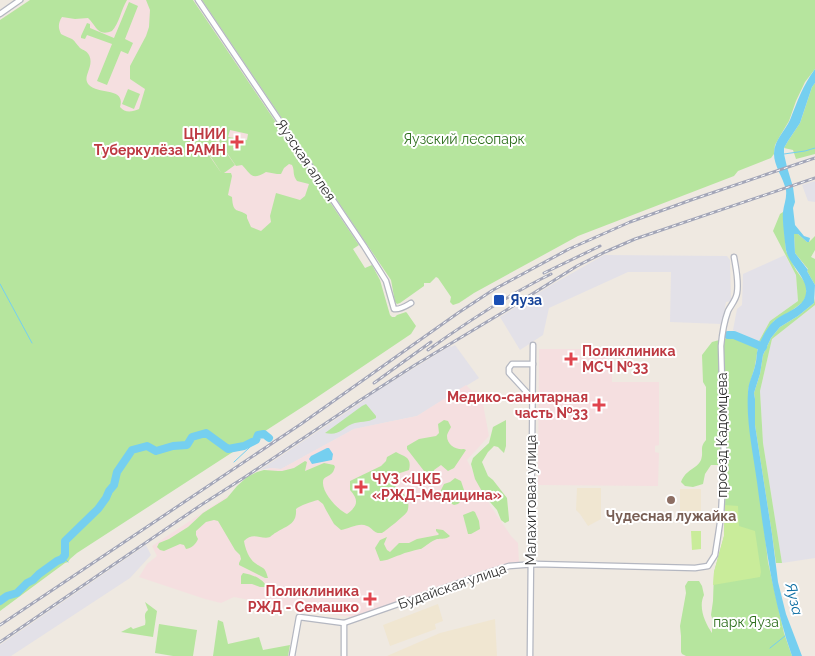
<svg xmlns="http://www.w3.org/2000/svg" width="815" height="656" font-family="Raleway,sans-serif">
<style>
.industrial{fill:#e3e1e8}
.education{fill:#f0e6d1}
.medical{fill:#f5dfe0}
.green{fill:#b6e59e;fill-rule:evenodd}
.pitch{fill:#c9ec9a}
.water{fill:#75cff0}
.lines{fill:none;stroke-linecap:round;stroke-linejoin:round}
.stream{stroke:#75cff0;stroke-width:1}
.river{stroke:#75cff0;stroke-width:8}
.minor-casing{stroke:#b4b7c1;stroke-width:7}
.minor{stroke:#fff;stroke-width:4.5}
.rail-casing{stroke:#a3a6b8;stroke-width:3}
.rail{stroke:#fff;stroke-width:1;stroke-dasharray:4;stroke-linecap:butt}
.health-dot{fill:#e0444e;stroke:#fff;stroke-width:2}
.transit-dot{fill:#1a4fb4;stroke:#fff;stroke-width:2}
.education-dot{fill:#8d6e63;stroke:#fff;stroke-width:2}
.labels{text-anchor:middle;stroke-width:4;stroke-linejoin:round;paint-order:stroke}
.health-label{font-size:14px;font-weight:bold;fill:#be3a42;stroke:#fff;text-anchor:end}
.park-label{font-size:14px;fill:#2c6e1b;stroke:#fff}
.street-label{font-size:14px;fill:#2e2e2e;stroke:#fff}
.transit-label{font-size:14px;font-weight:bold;fill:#164399;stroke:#fff;text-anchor:start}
.education-label{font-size:14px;font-weight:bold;fill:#785e54;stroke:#fff}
.water-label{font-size:15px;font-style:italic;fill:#0d6fa3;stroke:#fff}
</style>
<rect width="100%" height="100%" fill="#efe9e1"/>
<g class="industrial">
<polygon points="815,181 815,202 808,201 802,185"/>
<polygon points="604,255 727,256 730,260 731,301 726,302 722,324 670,322 671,272 628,272 549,308 543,335 520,350 500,317 553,284"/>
<polygon points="785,255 796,275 798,301 770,321 759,341 733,330 737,309 742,305 743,274"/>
<polygon points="815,305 815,558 782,563 763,443 760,391 772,339"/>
<polygon points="455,345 479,378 417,416 354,429 281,469 270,468 260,470 365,400 364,399 450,346 451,347"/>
<polygon points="146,545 151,555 130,578 11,656 0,656 0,645"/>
</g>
<g class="education">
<polygon points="577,488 601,488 601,519 588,526 580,514 576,510"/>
<rect x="680" y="489" width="21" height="32"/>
<polygon points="438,604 443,621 435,624 436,629 390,646 383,625"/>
<polygon points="495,619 497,656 387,656 440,633"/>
</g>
<g class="medical">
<polygon points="30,0 193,0 327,198 271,238 63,181 0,20"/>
<polygon points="539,349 612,349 612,355 607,356 607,362 612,363 612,382 659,382 659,445 655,446 655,452 659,453 658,486 538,485"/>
<polygon points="466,385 473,392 476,390 482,399 489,436 467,460 490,505 511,536 518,543 519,562 506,564 353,617 278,607 275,605 234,597 221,603 205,599 139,577 147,564 157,556 152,546 270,468 281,469 354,429 417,416"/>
</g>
<g class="green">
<path d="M 30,0 L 127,0 C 121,10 119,24 112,31 C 97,37 96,25 88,18 L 75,19 L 62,17 C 58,23 58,28 61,34 C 64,36 68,37 72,39 C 75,41 77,45 80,48 C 83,50 87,51 89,55 C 95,67 81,77 89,85 C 99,95 126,87 120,107 C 125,113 132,112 139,109 L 145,89 L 130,79 L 130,66 L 146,36 L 149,27 L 150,10 L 146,0 L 193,0 L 359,245 L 353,249 L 365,268 L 372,265 L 380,280 L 390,315 L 392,317 L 395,317 L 397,315 L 406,312 L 407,313 L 416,326 L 411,334 L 307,404 L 77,553 L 70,559 L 68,562 L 65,563 L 0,611 L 0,20 ZM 230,130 L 248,134 L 247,140 L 241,139 L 239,149 L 233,148 L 235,138 L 228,137 ZM 219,141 L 236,166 L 242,165 C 251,174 251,181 266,172 L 277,174 L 281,174 L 284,168 L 289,164 L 292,165 C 295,171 292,174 297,181 L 309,184 L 305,196 L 300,200 L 276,193 L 270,216 L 271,222 L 261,231 L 251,227 L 247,218 L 247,215 C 238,208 233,215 232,197 L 228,195 L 232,176 L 231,173 L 224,173 L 235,165 L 219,142 L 207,151 L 222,174 L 206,151 C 208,146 213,142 219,141 Z"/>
<polygon points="202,0 815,0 815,69 805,82 796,101 789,121 780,136 775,145 774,154 771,158 738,171 734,176 578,236 474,293 459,303 453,305 450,302 451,297 438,278 436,277 430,283 424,283 424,286 400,303 397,304 395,302 391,280"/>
<polygon points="129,2 138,6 125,39 133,43 128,54 121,51 107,85 97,81 112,44 87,35 85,39 81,38 81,36 87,23 90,24 90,28 114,38"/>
<polygon points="815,83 815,154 796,159 793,150 784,148 788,141 800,123 812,87"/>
<polygon points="128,89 140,94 134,109 122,104"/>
<polygon points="783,212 786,251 796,270 806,284 806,296 803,302 791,311 774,321 760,342 759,341 770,321 798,301 796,275 773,231 780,214"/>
<polygon points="794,234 798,234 807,242 809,242 815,236 815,250 811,257 815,259 815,285 807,271 808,269 795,253"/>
<polygon points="815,298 815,305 772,339 760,391 763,443 782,563 776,563 772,534 755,425 755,399 754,393 760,374 763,355 771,338 780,327 798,316 814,303"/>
<path d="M 734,336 L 758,347 L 755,366 L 748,390 L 768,562 L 784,633 L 792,656 L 686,656 L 682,654 L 681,652 L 681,636 L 680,626 L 686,593 L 685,586 L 688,581 L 699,581 L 702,586 L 704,595 C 698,607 705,623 712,633 L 712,618 L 711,615 L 713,601 L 714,572 L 724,536 L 726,478 L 725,468 L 721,465 L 711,465 L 705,474 L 703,484 L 693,487 L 685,486 L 681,482 C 686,469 697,469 701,460 C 704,451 699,448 706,440 L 706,387 L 703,382 L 702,355 L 712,342 Z"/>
<path d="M 366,404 L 376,416 L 376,418 C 367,423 360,421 352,424 C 341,429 339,436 325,433 L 362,406 Z"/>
<path d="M 444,420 L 448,421 L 451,427 C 450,429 447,434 447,436 C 447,445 456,450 464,449 L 466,450 L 454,468 L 448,471 L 441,465 L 434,470 L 432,478 L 431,480 L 407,449 L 407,446 L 419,439 L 436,436 L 439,433 L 438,424 Z"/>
<polygon points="506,420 506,446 504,453 498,447 494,446 488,452 482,462 488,476 493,480 507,498 509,519 509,521 505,523 501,520 497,510 484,495 475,479 471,464 473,458 489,443 493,427"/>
<path d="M 396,452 C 405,457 412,457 409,470 L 397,474 L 390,479 C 393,487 402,490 406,497 C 409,501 409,508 407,512 C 404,516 387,530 382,533 C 373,534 373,528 367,526 C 359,522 349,529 341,530 L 334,524 L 326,510 L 323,504 L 318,500 C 313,501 299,506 296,509 C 297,524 288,525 277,532 C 276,532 271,536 270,537 C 261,540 253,531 244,541 C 245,548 249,559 255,563 C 263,569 265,566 268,578 L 265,578 L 239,565 L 239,563 L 241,559 L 240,555 L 235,550 L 218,521 L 214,520 L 206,522 L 196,531 L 196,535 L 198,539 C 196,544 192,548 186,549 L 184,545 L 180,544 L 164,551 L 160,550 L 157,547 L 159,543 L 169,539 L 188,527 L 203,513 L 227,498 L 237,486 L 247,477 L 257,472 L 264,470 L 278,471 L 282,471 L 294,468 L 305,461 L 307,462 L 305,471 L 324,463 L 334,465 L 335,467 C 334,469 334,472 331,474 C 328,477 323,477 323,482 C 322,493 338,510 347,514 C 358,506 359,500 350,490 L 350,481 L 381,466 L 386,461 L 387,457 Z"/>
<polygon points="455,478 461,481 466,496 458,504 454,505 448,502 440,492 444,484 450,482"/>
<polygon points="473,511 475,512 479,521 480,529 471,534 468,534 463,515"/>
<path d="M 436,529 L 443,530 L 450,536 C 445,540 443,538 437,539 C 431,541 426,546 421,549 L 420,549 C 413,551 406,552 400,555 C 393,557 387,561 380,561 L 375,548 L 380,540 L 387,537 L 384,544 L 387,550 L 390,552 L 399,543 L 409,543 L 417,539 L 438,535 L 439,534 L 436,531 Z"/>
<path d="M 243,573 C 253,575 262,578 267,587 L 260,587 L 252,584 L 241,584 L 241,576 Z"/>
<path d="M 145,602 L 157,611 L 153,637 L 121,632 L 131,627 L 133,629 L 145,625 C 147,619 142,615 148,610 Z"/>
<polygon points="218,620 223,622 228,644 259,637 263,650 290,645 288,656 213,656"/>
<polygon points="159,624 197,630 193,656 173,656 155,653"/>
</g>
<g class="pitch">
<polygon points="725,505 738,506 739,526 755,531 761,572 760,577 713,585 714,572 724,536"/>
<polygon points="691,531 701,531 701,549 692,550"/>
</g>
<g class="water">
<path d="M 815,69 L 815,83 L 812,87 L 800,123 L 788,141 L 784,148 L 784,154 L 787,167 L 793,187 L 795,202 L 793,208 L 795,225 L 804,236 L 810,238 L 809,242 L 807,242 L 798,234 L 794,234 L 795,253 L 808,270 L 807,271 L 815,285 L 814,303 L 798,316 L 780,327 L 771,338 L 763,355 L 760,374 L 754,393 L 755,399 L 755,425 L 772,534 L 778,582 L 786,614 L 802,656 L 792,656 C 772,600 765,541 757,482 C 753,452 746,422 748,392 C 748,383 753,375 755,366 C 757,360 756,354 758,348 C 759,342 768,326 773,322 C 783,312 804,309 806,293 C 808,278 789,265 786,250 C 785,242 782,219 783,212 C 784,204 787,198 786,190 C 783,177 774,166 774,154 C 774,140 785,131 790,120 C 798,100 802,87 815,69 Z"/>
<polygon points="327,448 329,448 333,454 332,460 312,464 309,459 311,456"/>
</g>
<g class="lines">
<g class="stream">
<polyline points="784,154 805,151 815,148"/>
<polyline points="0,284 32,343"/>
<polyline points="234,462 264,434"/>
<polyline points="63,557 68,562"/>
<polyline points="770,648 785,636"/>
</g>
<g class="river">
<polyline points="728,335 734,335 763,347"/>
<polyline points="0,601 7,596 17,593 27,583 33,580 39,574 57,561 62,559 65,555 65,541 98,509 106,498 109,491 114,485 117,472 132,450 147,446 156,451 173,446 187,445 192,437 206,433 228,449 244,446 256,440 258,435 264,434 269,438"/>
</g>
<defs>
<g id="minor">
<path d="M 198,0 L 364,246 L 386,281 L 394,309 C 400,310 406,306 411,303"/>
<polyline points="0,14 20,0"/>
<polyline points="532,398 509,373 509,368 512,364 533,364"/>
<path d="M 292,656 L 299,617 L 344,623 L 493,571 L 509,566 L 536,564 L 695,568 L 708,566 L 715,555 L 718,536 L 721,516 L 723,479 L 724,459 L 721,346 C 722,335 724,322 728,311 C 731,305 736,300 737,293 C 739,281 736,269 734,257"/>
<polyline points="344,656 344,623"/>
<polyline points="530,656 533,345"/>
</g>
</defs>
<use href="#minor" class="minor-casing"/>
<use href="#minor" class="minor"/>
<defs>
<g id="rail">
<polyline points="544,273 600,246"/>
<path d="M 428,350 C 467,322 508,295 551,274"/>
<polyline points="374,383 431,342"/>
<polyline points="0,625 301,424 458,313 493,290 569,249 630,222 691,200 815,158"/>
<polyline points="0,642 201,505 245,477 362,399 415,365 505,311 577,266 605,252 635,239 815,178"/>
</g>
</defs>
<use href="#rail" class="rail-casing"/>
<use href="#rail" class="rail"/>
</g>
<g class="health-dot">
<path d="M234.5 134.5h5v5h5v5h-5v5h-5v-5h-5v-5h5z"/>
<path d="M568.5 351.5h5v5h5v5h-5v5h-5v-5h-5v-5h5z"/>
<path d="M596.5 397.5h5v5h5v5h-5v5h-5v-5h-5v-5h5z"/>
<path d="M358.5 479.5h5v5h5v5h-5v5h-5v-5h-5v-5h5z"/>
<path d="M367.5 591.5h5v5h5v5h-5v5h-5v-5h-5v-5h5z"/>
</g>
<rect class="transit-dot" x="493" y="294" width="12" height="12" rx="2.5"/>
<circle class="education-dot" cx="671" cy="500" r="5"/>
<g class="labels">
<g class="health-label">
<text x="226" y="139">ЦНИИ<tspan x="226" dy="16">Туберкулёза РАМН</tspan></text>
<text x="582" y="356" text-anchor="start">Поликлиника<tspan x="582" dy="16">МСЧ №33</tspan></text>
<text x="588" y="402">Медико-санитарная<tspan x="588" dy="16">часть №33</tspan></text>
<text x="372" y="484" text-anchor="start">ЧУЗ «ЦКБ<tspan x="372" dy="16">«РЖД-Медицина»</tspan></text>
<text x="359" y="596">Поликлиника<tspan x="359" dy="16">РЖД - Семашко</tspan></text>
</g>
<g class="park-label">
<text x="464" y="144">Яузский лесопарк</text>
<text x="746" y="627">парк Яуза</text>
</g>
<g class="street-label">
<text transform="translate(306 160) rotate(56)" y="5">Яузская аллея</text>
<text transform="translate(722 435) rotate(-90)" y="5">проезд Кадомцева</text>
<text transform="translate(531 500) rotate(-90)" y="5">Малахитовая улица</text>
<text transform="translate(452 586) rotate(-19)" y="5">Будайская улица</text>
</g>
<g class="transit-label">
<text x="510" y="305">Яуза</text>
</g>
<g class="education-label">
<text x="671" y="521">Чудесная лужайка</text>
</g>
<g class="water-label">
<text transform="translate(794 599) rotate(76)" y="5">Яуза</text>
</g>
</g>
</svg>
